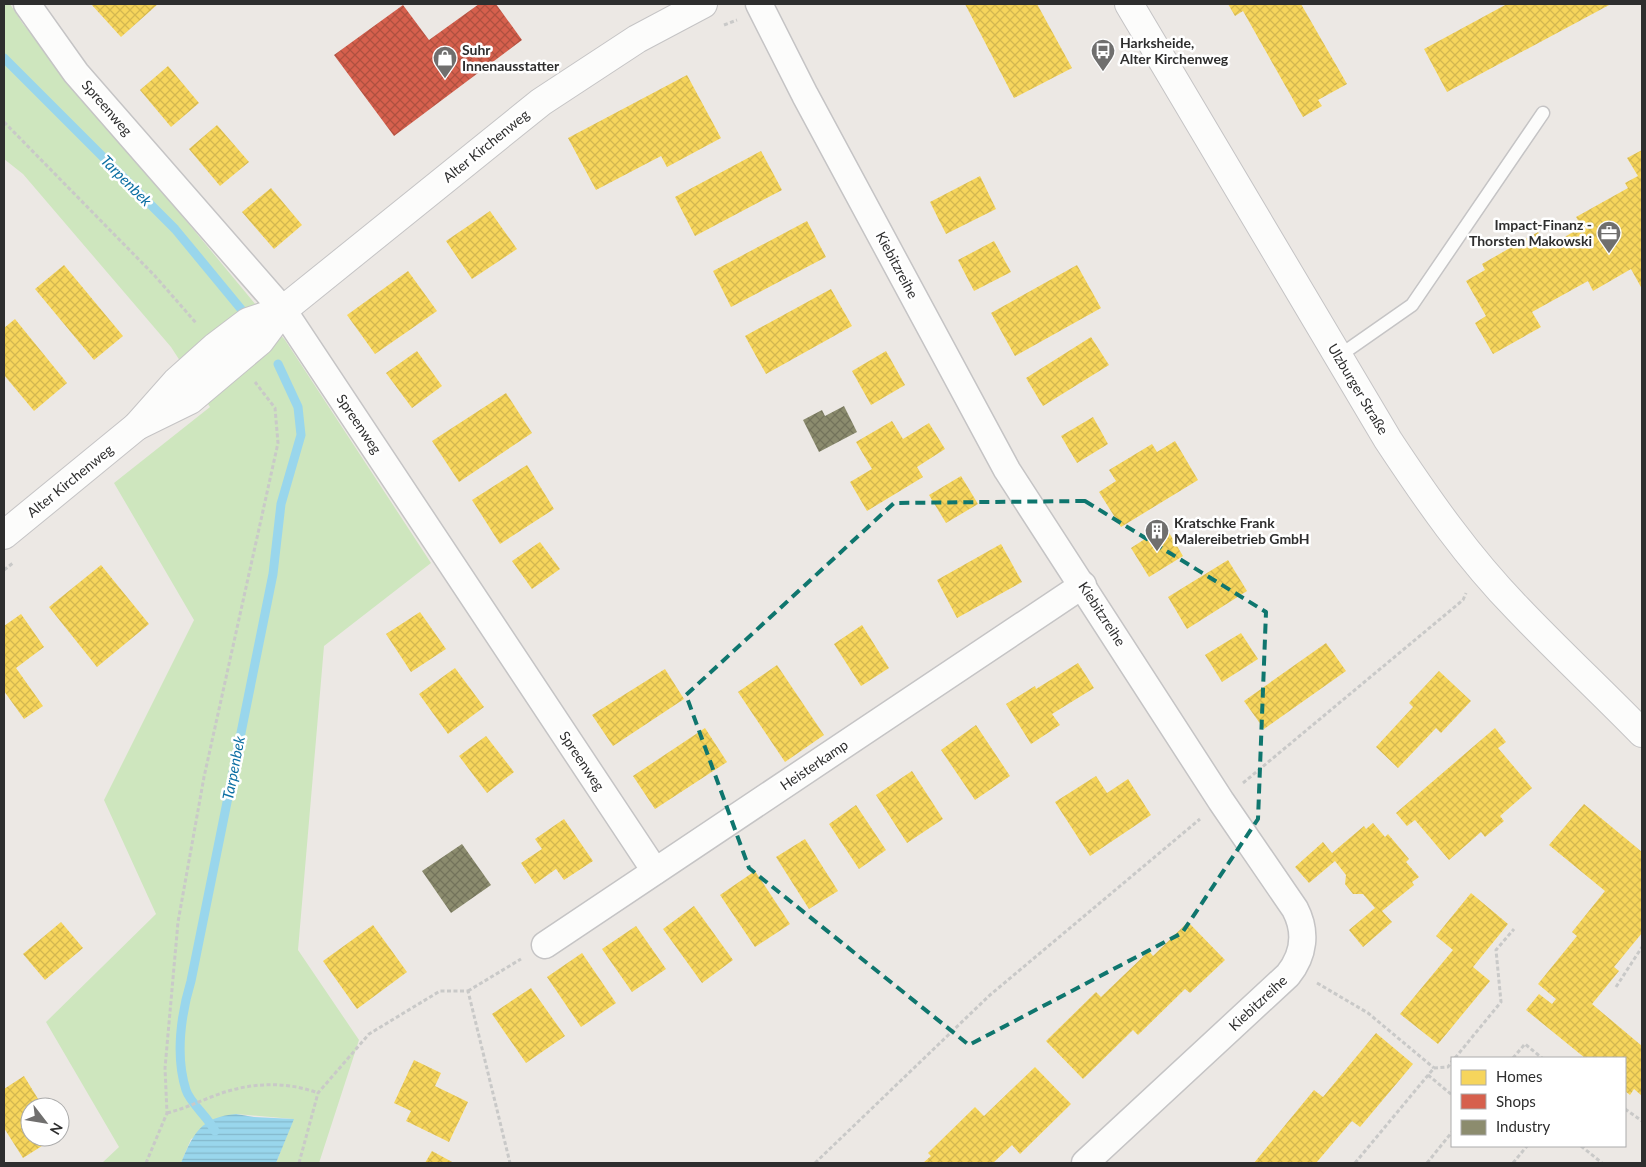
<svg xmlns="http://www.w3.org/2000/svg" width="1646" height="1167" font-family="Lato,sans-serif">
<style>
.park{fill:#cee6be}
.water{fill:url(#water-rules)}
.homes{fill:url(#homes-cross-hatch)}
.shops{fill:url(#shops-cross-hatch)}
.industry{fill:url(#industry-cross-hatch)}
.lines{fill:none;stroke-linecap:round;stroke-linejoin:round}
.stream{stroke:#99d6ec;stroke-width:9}
.lane-casing{stroke:#c5c4c5;stroke-width:15}
.street-casing{stroke:#c5c4c5;stroke-width:29}
.secondary-casing{stroke:#c5c4c5;stroke-width:30}
.path{stroke:#c9c9c8;stroke-width:3;stroke-dasharray:4 2.5;stroke-linecap:butt}
.lane{stroke:#fcfcfb;stroke-width:12}
.street{stroke:#fcfcfb;stroke-width:26}
.secondary{stroke:#fcfcfb;stroke-width:28}
.marked{fill:none;stroke:#0f766e;stroke-width:4;stroke-dasharray:10 6;stroke-linejoin:round}
.labels{text-anchor:middle;stroke-width:5;stroke-linejoin:round;paint-order:stroke}
.poi-label{font-size:14px;font-weight:bold;fill:#2e2e2e;stroke:#fff;text-anchor:start}
.street-label{font-size:14px;fill:#2e2e2e;stroke:#fff}
.water-label{font-size:15px;font-style:italic;fill:#0d6fa3;stroke:#fff}
</style>
<defs>
<pattern id="water-rules" width="6" height="5" patternUnits="userSpaceOnUse" patternTransform="scale(1.25)"><rect width="6" height="5" fill="#99d6ec"/><path d="M0 2.5h6" fill="none" stroke="#84b8cb"/></pattern>
<pattern id="homes-cross-hatch" width="8" height="8" patternUnits="userSpaceOnUse" patternTransform="scale(1.25)"><rect width="8" height="8" fill="#f6d55c"/><path d="M0 0l8 8M0 8l8-8" fill="none" stroke="#d3b750"/></pattern>
<pattern id="shops-cross-hatch" width="8" height="8" patternUnits="userSpaceOnUse" patternTransform="scale(1.25)"><rect width="8" height="8" fill="#d6604d"/><path d="M0 0l8 8M0 8l8-8" fill="none" stroke="#ae5040"/></pattern>
<pattern id="industry-cross-hatch" width="8" height="8" patternUnits="userSpaceOnUse" patternTransform="scale(1.25)"><rect width="8" height="8" fill="#8c8c6e"/><path d="M0 0l8 8M0 8l8-8" fill="none" stroke="#73735b"/></pattern>
</defs>
<rect width="100%" height="100%" fill="#ece8e4"/>
<polygon class="park" points="4,4 10,4 23,24 285,340 431,563 324,646 298,950 359,1040 319,1163 276,1163 293,1119 236,1114 191,1139 181,1163 102,1163 119,1147 46,1022 156,914 104,800 194,620 114,483 210,407 171,347 23,174 4,159"/>
<path class="water" d="M 236,1114 L 254,1117 L 294,1119 L 276,1163 L 181,1163 C 193,1134 201,1117 236,1114 Z"/>
<g class="homes">
<polygon points="91,4 158,4 121,37"/>
<polygon points="965,4 1037,4 1072,68 1014,98"/>
<polygon points="1228,4 1301,4 1347,84 1318,100 1322,106 1303,117 1243,11 1235,16"/>
<polygon points="1507,4 1611,4 1447,92 1424,49"/>
<polygon points="168,66 199,103 171,127 140,90"/>
<polygon points="687,75 721,138 667,167 661,156 596,190 568,138"/>
<polygon points="217,125 249,162 220,186 189,149"/>
<polygon points="1642,150 1642,289 1631,269 1593,291 1588,281 1532,312 1541,327 1493,354 1475,323 1486,316 1466,281 1485,270 1482,264 1538,232 1547,247 1582,227 1576,217 1628,188 1625,183 1638,176 1627,158"/>
<polygon points="761,151 782,190 695,236 675,197"/>
<polygon points="980,176 996,209 946,234 930,202"/>
<polygon points="271,188 302,225 274,249 242,212"/>
<polygon points="490,211 517,249 472,279 446,241"/>
<polygon points="807,221 826,257 731,307 713,271"/>
<polygon points="994,241 1011,272 974,291 958,260"/>
<polygon points="64,265 123,336 94,360 35,289"/>
<polygon points="1077,265 1101,308 1015,356 991,313"/>
<polygon points="408,271 437,311 375,354 347,315"/>
<polygon points="831,289 852,326 766,374 745,336"/>
<polygon points="15,319 67,383 34,411 4,375 4,328"/>
<polygon points="1091,337 1109,365 1043,406 1026,378"/>
<polygon points="417,351 442,386 412,408 386,373"/>
<polygon points="886,351 905,385 871,405 852,371"/>
<polygon points="506,393 532,433 459,482 432,441"/>
<polygon points="1093,417 1108,444 1077,463 1061,436"/>
<polygon points="892,421 903,439 929,423 945,449 917,467 923,477 867,511 850,482 872,469 856,442"/>
<polygon points="1175,441 1198,480 1121,527 1099,492 1116,481 1109,470 1152,444 1157,452"/>
<polygon points="527,465 554,509 500,544 472,500"/>
<polygon points="961,476 978,504 946,523 929,495"/>
<polygon points="1165,526 1183,556 1149,577 1131,548"/>
<polygon points="540,542 560,569 532,589 512,561"/>
<polygon points="1001,544 1022,582 957,618 937,580"/>
<polygon points="1228,560 1247,591 1187,629 1168,597"/>
<polygon points="101,565 149,624 97,667 49,607"/>
<polygon points="420,612 446,649 411,672 386,634"/>
<polygon points="21,614 44,647 16,668 43,706 24,719 4,691 4,626"/>
<polygon points="862,625 889,668 861,686 834,644"/>
<polygon points="1241,633 1258,659 1222,682 1205,655"/>
<polygon points="1326,643 1346,671 1264,729 1244,701"/>
<polygon points="1078,663 1094,688 1052,714 1060,725 1031,744 1006,704 1035,686 1036,689"/>
<polygon points="777,665 824,735 785,762 738,692"/>
<polygon points="455,668 484,707 448,734 419,694"/>
<polygon points="665,669 684,699 613,746 592,715"/>
<polygon points="1439,671 1471,701 1441,733 1436,728 1398,768 1376,747 1413,707 1409,703"/>
<polygon points="976,725 1010,776 975,800 941,750"/>
<polygon points="705,728 727,762 655,809 633,776"/>
<polygon points="1495,728 1506,742 1498,748 1532,788 1500,816 1504,821 1485,837 1481,832 1449,860 1415,820 1407,826 1396,813"/>
<polygon points="486,736 514,772 487,793 459,756"/>
<polygon points="912,771 943,819 907,843 876,795"/>
<polygon points="1096,776 1107,793 1128,779 1151,815 1090,856 1055,802"/>
<polygon points="1584,804 1642,852 1642,933 1614,967 1619,971 1592,1004 1642,1046 1642,1096 1634,1089 1630,1095 1625,1091 1625,1058 1585,1058 1526,1010 1539,994 1552,1004 1556,999 1538,984 1577,936 1572,932 1605,891 1549,845"/>
<polygon points="856,805 886,850 859,869 829,824"/>
<polygon points="564,819 593,861 564,880 556,869 535,884 521,863 542,849 535,839"/>
<polygon points="1373,823 1385,837 1388,834 1409,859 1406,862 1419,877 1412,882 1414,885 1382,911 1392,922 1363,947 1349,930 1375,908 1363,894 1353,894 1345,884 1346,875 1335,861 1309,883 1295,867 1323,842 1332,853 1364,826 1366,829"/>
<polygon points="805,839 838,891 809,909 776,857"/>
<polygon points="755,871 790,924 755,947 720,895"/>
<polygon points="1471,893 1508,924 1473,967 1490,981 1438,1044 1400,1014 1453,950 1436,936"/>
<polygon points="694,906 733,960 702,983 663,929"/>
<polygon points="61,922 83,948 45,980 23,954"/>
<polygon points="1188,922 1225,960 1190,993 1185,989 1138,1035 1133,1030 1083,1079 1046,1041 1096,992 1101,997 1149,951 1153,956"/>
<polygon points="373,925 407,972 357,1009 323,961"/>
<polygon points="636,926 666,969 632,992 602,949"/>
<polygon points="582,953 616,1003 581,1027 547,977"/>
<polygon points="531,988 565,1036 526,1063 492,1014"/>
<polygon points="1376,1033 1413,1064 1360,1127 1352,1121 1316,1163 1254,1163 1314,1090 1323,1097"/>
<polygon points="414,1060 441,1073 435,1086 468,1102 449,1142 406,1121 411,1111 394,1103"/>
<polygon points="1035,1067 1071,1104 1020,1154 1012,1145 993,1163 923,1163 931,1156 928,1153 975,1107 984,1116"/>
<polygon points="24,1076 43,1107 30,1107 30,1137 56,1137 23,1158 4,1128 4,1089"/>
<polygon points="432,1151 454,1163 425,1163"/>
</g>
<polygon class="shops" points="479,4 496,4 522,40 394,136 334,55 403,5 429,40"/>
<g class="industry">
<polygon points="844,406 857,432 819,452 803,420 822,410 825,416"/>
<polygon points="462,844 491,885 451,913 422,871"/>
</g>
<g class="lines">
<g class="stream">
<polyline points="4,58 175,229 241,309"/>
<path d="M 215,1131 C 208,1117 190,1103 186,1090 C 175,1056 181,1014 191,981 L 273,574 L 281,504 L 301,435 L 298,407 L 278,364"/>
</g>
<defs>
<polyline id="lane" points="1339,356 1412,305 1543,113"/>
<g id="street">
<polyline points="27,4 76,73 283,310 655,871"/>
<path d="M 759,4 L 805,95 L 1007,470 L 1221,801 L 1295,909 C 1307,932 1304,955 1288,975 L 1085,1163"/>
<polyline points="545,945 1083,585"/>
</g>
<g id="secondary">
<path d="M 1129,4 L 1388,440 C 1427,499 1468,558 1518,609 C 1558,651 1601,691 1642,733"/>
<polyline points="137,426 190,400 260,341 283,310 541,102 637,39 703,4"/>
<polyline points="4,535 137,426 176,382 215,347 248,322 283,310"/>
</g>
</defs>
<use href="#lane" class="lane-casing"/>
<use href="#street" class="street-casing"/>
<use href="#secondary" class="secondary-casing"/>
<g class="path">
<polyline points="724,25 737,20"/>
<polyline points="4,122 155,276 197,324"/>
<polyline points="4,570 13,563"/>
<polyline points="1243,783 1463,600 1466,593"/>
<polyline points="1317,983 1368,1013 1434,1068"/>
<polyline points="1616,987 1642,947"/>
<polyline points="468,991 521,959"/>
<polyline points="1455,1058 1501,1002 1496,950 1514,929"/>
<polyline points="1513,1058 1525,1044 1542,1058"/>
<polyline points="1428,1075 1452,1095"/>
<polyline points="1625,1109 1642,1121"/>
<path d="M 167,1113 C 183,1109 196,1103 211,1097 C 246,1083 282,1080 318,1093"/>
<polyline points="1581,1146 1602,1163"/>
<polyline points="146,1163 167,1113 165,1068 178,922 204,777 278,443 275,408 255,382"/>
<polyline points="299,1163 318,1093 369,1034 440,991 468,991 510,1163"/>
<polyline points="815,1163 990,995 1200,819"/>
<polyline points="1355,1163 1434,1068 1448,1067 1452,1061"/>
<polyline points="1427,1163 1452,1132"/>
<polyline points="1513,1163 1527,1146"/>
</g>
<use href="#lane" class="lane"/>
<use href="#street" class="street"/>
<use href="#secondary" class="secondary"/>
</g>
<path class="marked" d="M 1085,501 L 1266,612 L 1258,819 L 1182,933 L 969,1045 L 749,868 L 686,695 L 894,503 Z"/>
<defs>
<symbol id="bus-pin" viewBox="-11 -11 22 30"><path d="M0 17L-7.5 6A9.5 9.5 0 1 1 7.5 6Z" fill="#706f6e" stroke="#fff"/><path d="M-5-6H5V4H4V6H2V4H-2V6H-4V4H-5ZM-3.5-4V0h7V-4ZM-3.5 1.2v1.5H-2V1.2ZM2 1.2v1.5H3.5V1.2Z" fill="#fff"/></symbol>
<symbol id="shop-pin" viewBox="-11 -11 22 30"><path d="M0 17L-7.5 6A9.5 9.5 0 1 1 7.5 6Z" fill="#706f6e" stroke="#fff"/><path d="M-5-2.5h2.3a2.7 3.5 0 0 1 5.4 0H5L5.5 6h-11ZM-1.5-2.5h3a1.5 2.3 0 0 0-3 0Z" fill="#fff"/></symbol>
<symbol id="office-pin" viewBox="-11 -11 22 30"><path d="M0 17L-7.5 6A9.5 9.5 0 1 1 7.5 6Z" fill="#706f6e" stroke="#fff"/><path d="M-6-3h4V-5.5h4V-3h4V5H-6ZM-1-4.5V-3h2v-1.5ZM-6 0V1H6V0Z" fill="#fff"/></symbol>
<symbol id="building-pin" viewBox="-11 -11 22 30"><path d="M0 17L-7.5 6A9.5 9.5 0 1 1 7.5 6Z" fill="#706f6e" stroke="#fff"/><path d="M-4-6H4V6H1V3H-1V6H-4ZM-2.5-4.3h1.7v1.8h-1.7ZM.8-4.3h1.7v1.8H.8ZM-2.5-1h1.7V.8h-1.7ZM.8-1h1.7V.8H.8Z" fill="#fff"/></symbol>
</defs>
<g fill-rule="evenodd">
<use href="#bus-pin" x="1089" y="37" width="28" height="38"/>
<use href="#shop-pin" x="431" y="44" width="28" height="38"/>
<use href="#office-pin" x="1595" y="219" width="28" height="38"/>
<use href="#building-pin" x="1143" y="517" width="28" height="38"/>
</g>
<g class="labels">
<g class="poi-label">
<text x="1120" y="48">Harksheide,<tspan x="1120" dy="16">Alter Kirchenweg</tspan></text>
<text x="462" y="55">Suhr<tspan x="462" dy="16">Innenausstatter</tspan></text>
<text x="1592" y="230" text-anchor="end">Impact-Finanz -<tspan x="1592" dy="16">Thorsten Makowski</tspan></text>
<text x="1174" y="528">Kratschke Frank<tspan x="1174" dy="16">Malereibetrieb GmbH</tspan></text>
</g>
<g class="street-label">
<text transform="translate(107 108) rotate(49)" y="5">Spreenweg</text>
<text transform="translate(486 146) rotate(-39)" y="5">Alter Kirchenweg</text>
<text transform="translate(897 265) rotate(62)" y="5">Kiebitzreihe</text>
<text transform="translate(1358 389) rotate(59)" y="5">Ulzburger Straße</text>
<text transform="translate(359 424) rotate(56)" y="5">Spreenweg</text>
<text transform="translate(70 481) rotate(-39)" y="5">Alter Kirchenweg</text>
<text transform="translate(1102 614) rotate(57)" y="5">Kiebitzreihe</text>
<text transform="translate(582 761) rotate(56)" y="5">Spreenweg</text>
<text transform="translate(814 765) rotate(-34)" y="5">Heisterkamp</text>
<text transform="translate(1258 1003) rotate(-43)" y="5">Kiebitzreihe</text>
</g>
<g class="water-label">
<text transform="translate(126 181) rotate(45)" y="5">Tarpenbek</text>
<text transform="translate(234 768) rotate(-79)" y="5">Tarpenbek</text>
</g>
</g>
<rect width="1646" height="1167" fill="none" stroke="#2e2e2e" stroke-width="10"/>
<rect x="1451" y="1057" width="175" height="90" fill="#ffffff" stroke="#ababab"/>
<rect x="1461" y="1070" width="25" height="15" fill="#f6d55c" stroke="#ababab"/>
<text x="1496" y="1082" font-size="15" fill="#2e2e2e">Homes</text>
<rect x="1461" y="1094" width="25" height="15" fill="#d6604d" stroke="#ababab"/>
<text x="1496" y="1107" font-size="15" fill="#2e2e2e">Shops</text>
<rect x="1461" y="1120" width="25" height="15" fill="#8c8c6e" stroke="#ababab"/>
<text x="1496" y="1132" font-size="15" fill="#2e2e2e">Industry</text>
<g transform="translate(45 1122) rotate(121)"><circle r="24" fill="#ffffff" stroke="#ababab"/>
<path d="M0-4L9 19L0 12L-9 19Z" fill="#706f6e"/>
<text y="-8" font-size="14" font-weight="bold" text-anchor="middle" fill="#2e2e2e">N</text>
</g>
</svg>
